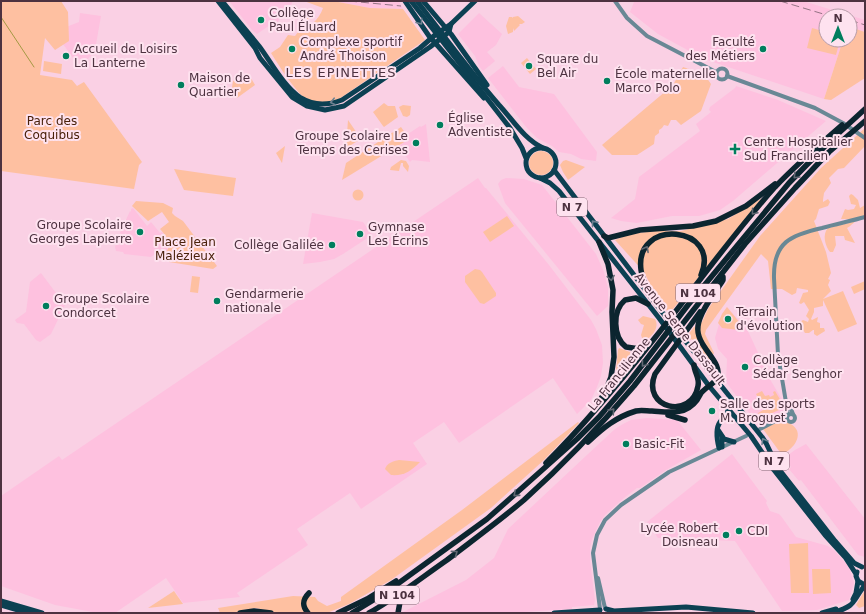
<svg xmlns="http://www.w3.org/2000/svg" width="866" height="614" font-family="'DejaVu Sans',sans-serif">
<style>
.built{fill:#fec1df}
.green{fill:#fec0a1}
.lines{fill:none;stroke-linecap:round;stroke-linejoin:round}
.stream{stroke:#a49944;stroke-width:1}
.minor{stroke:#698895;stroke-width:4}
.major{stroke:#0c4052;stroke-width:5}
.highway{stroke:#0c252f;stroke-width:5.5}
.rail{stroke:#947384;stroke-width:1;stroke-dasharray:8 4;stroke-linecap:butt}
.oneway{stroke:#6d8191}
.oneway2{stroke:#616772}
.poi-dot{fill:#007e5d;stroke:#fee2ef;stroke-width:1.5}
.labels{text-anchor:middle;stroke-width:4;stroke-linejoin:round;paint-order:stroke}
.shield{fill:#fee2ef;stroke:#826774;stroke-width:1}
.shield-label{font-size:11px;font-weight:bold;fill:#4d3240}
.poi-label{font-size:12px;fill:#4d3240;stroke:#fee2ef;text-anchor:start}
.park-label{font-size:12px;fill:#49210a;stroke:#fee2ef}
.street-label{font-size:12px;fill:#4d3240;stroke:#fee2ef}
.neighbourhood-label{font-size:13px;letter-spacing:1px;fill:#4d3240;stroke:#fee2ef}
</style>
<rect width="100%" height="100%" fill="#fad0e4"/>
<g class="built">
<polygon points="229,1 293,1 285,17 281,15 277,24 273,23 257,34 252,30"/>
<polygon points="333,1 399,1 403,9 370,8"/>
<polygon points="803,1 865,20 865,32 850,27 850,16 826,16 826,40 843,40 824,99 704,59 658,34 630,12 634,2"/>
<polygon points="80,13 101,16 95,50 87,60 73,58 58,37 66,27 79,22"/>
<polygon points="479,13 502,34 496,45 487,52 495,61 483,71 479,66 475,56 458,34"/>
<polygon points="503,66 519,87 554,94 597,152 596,161 581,159 571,154 559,152 552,146 537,138 526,127 488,78"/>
<polygon points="736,86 778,100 826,121 733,201 720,210 699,216 672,216 637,223 621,221 611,218 635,199 639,177 700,131 696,124 711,112 709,110 710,107 735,88"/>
<polygon points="426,124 430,162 412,160 410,162 399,146 407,140 405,136 420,126 421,127"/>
<polygon points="478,178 485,188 486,188 549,265 591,320 596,329 602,345 603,363 601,376 597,387 591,400 577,414 553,378 459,443 444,422 413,443 427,464 361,509 350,493 297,529 308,545 237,593 240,597 183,603 166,578 115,613 98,613 55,605 1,586 1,496 59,456 62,460"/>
<polygon points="506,178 524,179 542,185 596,254 604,272 608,288 608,306 597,316 505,203 498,184 501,180"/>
<polygon points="133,208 147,226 151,222 160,233 162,232 169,243 168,248 166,252 162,248 151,257 124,254 123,252 116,251 115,247 120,233 130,211 131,212 131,209"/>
<polygon points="312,213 363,222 372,235 343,254 334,259 320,262 303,264"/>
<polygon points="41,273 65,305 51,334 40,342 36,340 24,324 17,323 15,320 26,312 30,282"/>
<polygon points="727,307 748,331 760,357 767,364 765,365 764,369 784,403 785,413 759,426 726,382 727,359 718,349 715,338 722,314"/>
<polygon points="647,418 677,420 701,450 666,470 640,488 637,488 624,498 605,515 600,522 592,539 590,549 590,560 595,600 594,605 572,607 572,609 506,613 403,613 403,612 466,580 494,558 508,529 588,454 615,429 623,424 631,420"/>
<polygon points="806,444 865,519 865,557 858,555 801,480 799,481 789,469 791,467 784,458 795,450"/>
<polygon points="732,454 767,501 766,503 770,511 779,514 781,516 796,537 828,546 835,551 849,567 854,583 849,600 817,610 782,611 735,541 658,538 647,522"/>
</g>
<g class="green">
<polygon points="1,1 61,1 68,12 69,41 55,50 45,38 40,75 72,80 77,86 84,82 142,162 139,165 134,189 1,171"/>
<path d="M 304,1 L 333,1 L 370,8 L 403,9 L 425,40 L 336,101 C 327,102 317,104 308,100 C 297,95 278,64 271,53 L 280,47 L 288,35 L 295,36 L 298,32 C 309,28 319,20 323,8 Z"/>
<polygon points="303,10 313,13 306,23 299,20"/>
<polygon points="518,16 525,22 522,24 520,24 519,25 520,25 514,31 513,28 513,32 508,34 506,26 509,17 512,17 512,18 513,17"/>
<polygon points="850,27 865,32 865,78 831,100 824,99 843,40 850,40"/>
<polygon points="812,28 826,32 826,40 840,40 836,55 807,48"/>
<polygon points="527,58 536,69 530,74 521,63"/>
<polygon points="44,61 62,64 61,74 43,71"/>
<polygon points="683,67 704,74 711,84 701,111 681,125 676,120 671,120 668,126 664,125 662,128 659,130 659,133 655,136 654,144 637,155 612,155 602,145 673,85"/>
<polygon points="248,73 255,85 237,98 233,97 231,94 233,81 238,80"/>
<polygon points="384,103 388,106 395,106 398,117 384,127 383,126 373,112"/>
<polygon points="403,105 411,106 410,115 407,117 403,116 399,107"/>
<polygon points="348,120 361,139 346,148"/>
<polygon points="401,127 408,137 406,141 342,180 346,163"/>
<polygon points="865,128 865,146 844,168 838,169 829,178 831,183 824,193 823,200 823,202 828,199 830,202 828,206 819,209 816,219 814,221 826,252 831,273 828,279 830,280 828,285 831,291 823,299 843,291 857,324 838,332 823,300 823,306 814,308 814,312 811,319 812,320 818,317 817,322 820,323 820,328 824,328 825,331 817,336 814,334 814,330 813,330 809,333 805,333 800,325 797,324 803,320 808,322 809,319 806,316 809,310 804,302 801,304 799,303 803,293 808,292 808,290 797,288 796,293 792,295 782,289 771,289 768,261 761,254 706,330 705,334 714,353 709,361 692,339 690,340 687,336 694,327 702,322 708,309 760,236 821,168"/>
<polygon points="285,146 282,163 276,153"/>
<circle cx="541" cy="163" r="12"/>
<polygon points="401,160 406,161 409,166 408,172 403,166 403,163 401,163 399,171 390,170 391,167"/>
<polygon points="566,160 585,167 568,180 563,172 560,165 563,161"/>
<polygon points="174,169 236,178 233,196 184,190"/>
<circle cx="358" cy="195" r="5.5"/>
<path d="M 851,194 L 853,195 L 858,200 L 860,208 L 865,205 L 865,215 C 858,217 854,224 847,228 L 855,243 L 845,240 L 844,236 L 835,236 L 836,245 L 833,252 L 830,252 C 825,246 822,234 828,228 L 849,223 L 851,219 L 841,219 L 845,209 L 848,210 L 854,209 L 856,205 L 851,204 L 849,196 Z"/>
<polygon points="762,198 669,314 651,286 644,272 615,240 630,234 655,231 681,231 728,219"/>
<path d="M 136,201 L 163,203 L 173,208 L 172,213 L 175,216 L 183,221 L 217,266 L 213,269 L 169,262 L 169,256 L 166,252 C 173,243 166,236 160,229 L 169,222 L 162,212 L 148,221 L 132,206 Z"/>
<polygon points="507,216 514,226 490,242 483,232"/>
<polygon points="475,269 480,270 482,272 496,293 496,296 484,304 480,303 465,282 465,276"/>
<polygon points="192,276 200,277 198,293 190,292"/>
<polygon points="865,281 865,289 854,294 851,287"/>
<polygon points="727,307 740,323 739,330 722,328 718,323 722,314"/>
<path d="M 643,316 L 655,319 C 660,328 652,336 645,341 L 643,341 L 641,335 L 644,325 L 641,324 L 638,320 Z"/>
<polygon points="619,348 630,352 633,356 632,358 619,374 616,372 616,370 618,350"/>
<polygon points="762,391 765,396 769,395 770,397 774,395 773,392 775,391 781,401 781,404 779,407 779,410 761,418 758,413 765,409 756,394"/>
<path d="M 780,421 C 793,422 804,431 794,445 C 791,449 786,452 782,455 L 763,429 Z"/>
<polygon points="578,422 579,423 544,460 491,508 391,580 349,604 327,613 279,613 256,608 243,610 233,613 220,613 218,608 293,596 315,597 318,601 327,606 341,601 341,597 462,510"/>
<path d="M 399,460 L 420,462 C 411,471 404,476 391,475 L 385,469 C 387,463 393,461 399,460 Z"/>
<polygon points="808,543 809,593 791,593 789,544"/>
<polygon points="812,569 830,569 831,593 813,594"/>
<polygon points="865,590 865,606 859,608 856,605"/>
<polygon points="174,591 183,604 148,608"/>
</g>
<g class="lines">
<polyline class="stream" points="1,17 34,67"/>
<g class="minor">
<polyline points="615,1 627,18 647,36 716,72"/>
<circle cx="722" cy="74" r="5.5"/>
<polyline points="727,76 815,108 843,123 865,138"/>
<polyline points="789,404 793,414"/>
<circle cx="791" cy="418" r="4"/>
<path d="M 788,414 L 778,355 L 774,278 C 773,242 791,235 822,228 C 836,224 851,221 865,217"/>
<polyline points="760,429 787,415"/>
<polyline points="598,578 605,608"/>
<polyline points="600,609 593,553 597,535 605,520 621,505 669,472 746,436"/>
</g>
<g class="major">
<polyline points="218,1 255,48 260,58 292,97 307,106 325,110 344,106 430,47 449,32 451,24"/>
<path d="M 222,1 C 234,16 247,31 259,46 C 271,62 284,87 301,98 C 314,106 329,105 342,100 L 420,48 L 435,35 L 451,24 L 475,1"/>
<polyline points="405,1 429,36 484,98"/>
<polyline points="411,1 510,128 522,148 526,158"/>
<path d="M 417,1 C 444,36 470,72 499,105 C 513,120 524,139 543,148"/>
<polyline points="423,1 451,34 487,85"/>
<circle cx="541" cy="163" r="15"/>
<polyline points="554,170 663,313 762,437 766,443 778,468 835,541 854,563 862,567"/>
<polyline points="540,178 550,183 559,191 659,318 709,386 751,436 774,470 825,535 845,557 856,574"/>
<polyline points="718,430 724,439 734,442"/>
<polyline points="722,437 722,447"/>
<path d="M 719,448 C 717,440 715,429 720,422 C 724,416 728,416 728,408"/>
<polyline points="853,599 856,593 858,581"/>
<polyline points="1,601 42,613"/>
<polyline points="1,605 28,613"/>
<polyline points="606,609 614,611 686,607 753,613"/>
<polyline points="554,613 600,610"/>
<polyline points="822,613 836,609"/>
<path d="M 833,613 C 857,605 851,603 865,585 L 858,581 L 856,576 L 857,572"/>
</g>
<g class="highway">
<polyline points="604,236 608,238 640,230 693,226 716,221 746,206 775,184"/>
<polyline points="599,242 608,264 613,290 612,312 614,357 611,377 605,392 599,402"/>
<path d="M 652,298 C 647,289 642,280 641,270 C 634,217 722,226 701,275"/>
<path d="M 648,304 L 636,298 L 625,300 C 612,311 613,337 626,347 L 640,349 L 648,345"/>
<path d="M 694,365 C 694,372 700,378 698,386 C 692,420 641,409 655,374 L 700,312"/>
<polyline points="668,415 685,420"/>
<path d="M 588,442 C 603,428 616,417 636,411 C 641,410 647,411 652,411 C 668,412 685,416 697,400 C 698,398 700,395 701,393 C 706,387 714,384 717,378 C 724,361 695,347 698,326 C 700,311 715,293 723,280 L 723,277"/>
<path d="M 546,463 C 585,424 620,382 654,339 C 694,289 732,235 775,187 C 796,165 819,145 842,125"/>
<polyline points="240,613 254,611 271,613"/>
<path d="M 308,613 C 302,606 302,600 309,593"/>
<polyline points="338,613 367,599 396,581"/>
<polyline points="352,613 385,593 487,519 577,439 599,417 630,381 688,305 789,183 829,142 865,109"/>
<path d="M 369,613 C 396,598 421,578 447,560 C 473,540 499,521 524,500 C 563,465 600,426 634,386 L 745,244 L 795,188 L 829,152 L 865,121"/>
<polyline points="398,613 400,602 410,589"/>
</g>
<g class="rail">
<polyline points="349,1 401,6"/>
<polyline points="780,1 830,16"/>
<polyline points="850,20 865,25"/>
</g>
</g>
<defs><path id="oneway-chevron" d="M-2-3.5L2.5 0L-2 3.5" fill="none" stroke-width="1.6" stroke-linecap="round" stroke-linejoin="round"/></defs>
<g class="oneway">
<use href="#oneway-chevron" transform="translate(420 22) rotate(54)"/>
<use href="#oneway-chevron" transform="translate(333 102) rotate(167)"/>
<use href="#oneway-chevron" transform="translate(594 223) rotate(-129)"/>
<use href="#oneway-chevron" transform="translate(764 441) rotate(-121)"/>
</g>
<g class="oneway2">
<use href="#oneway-chevron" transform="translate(796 176) rotate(135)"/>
<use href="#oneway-chevron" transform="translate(754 212) rotate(130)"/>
<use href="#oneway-chevron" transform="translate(646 249) rotate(-61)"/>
<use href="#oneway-chevron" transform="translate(611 278) rotate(81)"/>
<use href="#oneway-chevron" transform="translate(644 364) rotate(128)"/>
<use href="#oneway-chevron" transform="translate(612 411) rotate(-48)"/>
<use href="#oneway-chevron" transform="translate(516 494) rotate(139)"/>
<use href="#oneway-chevron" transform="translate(455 553) rotate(-37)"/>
</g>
<g class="poi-dot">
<circle cx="261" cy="20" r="4"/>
<circle cx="292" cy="49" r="4"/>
<circle cx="763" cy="49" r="4"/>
<circle cx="66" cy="56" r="4"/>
<circle cx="529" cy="66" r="4"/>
<circle cx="607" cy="81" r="4"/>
<circle cx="181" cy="85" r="4"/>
<circle cx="440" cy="125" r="4"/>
<circle cx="416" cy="143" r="4"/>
<path d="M733 143h4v4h4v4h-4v4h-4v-4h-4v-4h4z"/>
<circle cx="140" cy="232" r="4"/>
<circle cx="360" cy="234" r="4"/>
<circle cx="332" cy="245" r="4"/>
<circle cx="217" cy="301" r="4"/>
<circle cx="46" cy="306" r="4"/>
<circle cx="728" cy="319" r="4"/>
<circle cx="745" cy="367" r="4"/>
<circle cx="712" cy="411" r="4"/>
<circle cx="626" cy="444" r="4"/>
<circle cx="739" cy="531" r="4"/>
<circle cx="726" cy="535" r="4"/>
</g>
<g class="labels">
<g class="shield">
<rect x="557" y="198" width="30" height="18" rx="3"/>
<rect x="676" y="284" width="44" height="18" rx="3"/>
<rect x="759" y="452" width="30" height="18" rx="3"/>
<rect x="375" y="586" width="44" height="18" rx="3"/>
</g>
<g class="shield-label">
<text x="572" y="211">N 7</text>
<text x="698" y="297">N 104</text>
<text x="774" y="465">N 7</text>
<text x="397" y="599">N 104</text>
</g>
<g class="poi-label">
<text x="269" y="17">Collège<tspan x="269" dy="14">Paul Éluard</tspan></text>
<text x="300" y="46">Complexe sportif<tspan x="300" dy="14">André Thoison</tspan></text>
<text x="755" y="46" text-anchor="end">Faculté<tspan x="755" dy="14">des Métiers</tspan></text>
<text x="74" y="53">Accueil de Loisirs<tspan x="74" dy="14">La Lanterne</tspan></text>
<text x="537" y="63">Square du<tspan x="537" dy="14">Bel Air</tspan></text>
<text x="615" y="78">École maternelle<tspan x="615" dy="14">Marco Polo</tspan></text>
<text x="189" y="82">Maison de<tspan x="189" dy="14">Quartier</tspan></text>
<text x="448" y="122">Église<tspan x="448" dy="14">Adventiste</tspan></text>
<text x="408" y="140" text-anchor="end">Groupe Scolaire Le<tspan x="408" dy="14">Temps des Cerises</tspan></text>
<text x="744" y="146">Centre Hospitalier<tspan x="744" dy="14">Sud Francilien</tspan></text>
<text x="132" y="229" text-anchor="end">Groupe Scolaire<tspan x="132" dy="14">Georges Lapierre</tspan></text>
<text x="368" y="231">Gymnase<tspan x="368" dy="14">Les Écrins</tspan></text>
<text x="324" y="249" text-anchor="end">Collège Galilée</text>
<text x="225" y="298">Gendarmerie<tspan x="225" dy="14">nationale</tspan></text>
<text x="54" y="303">Groupe Scolaire<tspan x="54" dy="14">Condorcet</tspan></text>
<text x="736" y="316">Terrain<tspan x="736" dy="14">d'évolution</tspan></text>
<text x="753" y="364">Collège<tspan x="753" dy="14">Sédar Senghor</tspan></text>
<text x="720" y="408">Salle des sports<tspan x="720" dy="14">M. Broguet</tspan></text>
<text x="634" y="448">Basic-Fit</text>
<text x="718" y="532" text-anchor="end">Lycée Robert<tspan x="718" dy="14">Doisneau</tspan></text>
<text x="747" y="535">CDI</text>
</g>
<g class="park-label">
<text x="52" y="125">Parc des<tspan x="52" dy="14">Coquibus</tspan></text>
<text x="185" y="246">Place Jean<tspan x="185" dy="14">Malézieux</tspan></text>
</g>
<g class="street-label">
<text transform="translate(680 329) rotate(52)" y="4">Avenue Serge Dassault</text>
<text transform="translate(619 374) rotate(-51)" y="4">La Francilienne</text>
</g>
<g class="neighbourhood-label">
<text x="341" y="77">LES EPINETTES</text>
</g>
</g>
<rect width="866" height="614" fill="none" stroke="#4d3240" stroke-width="4"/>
<g transform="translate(838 28)"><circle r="19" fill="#fee2ef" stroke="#b79ca9"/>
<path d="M0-3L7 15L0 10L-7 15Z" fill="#007e5d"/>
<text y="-6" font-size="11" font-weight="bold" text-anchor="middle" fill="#4d3240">N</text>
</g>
</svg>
